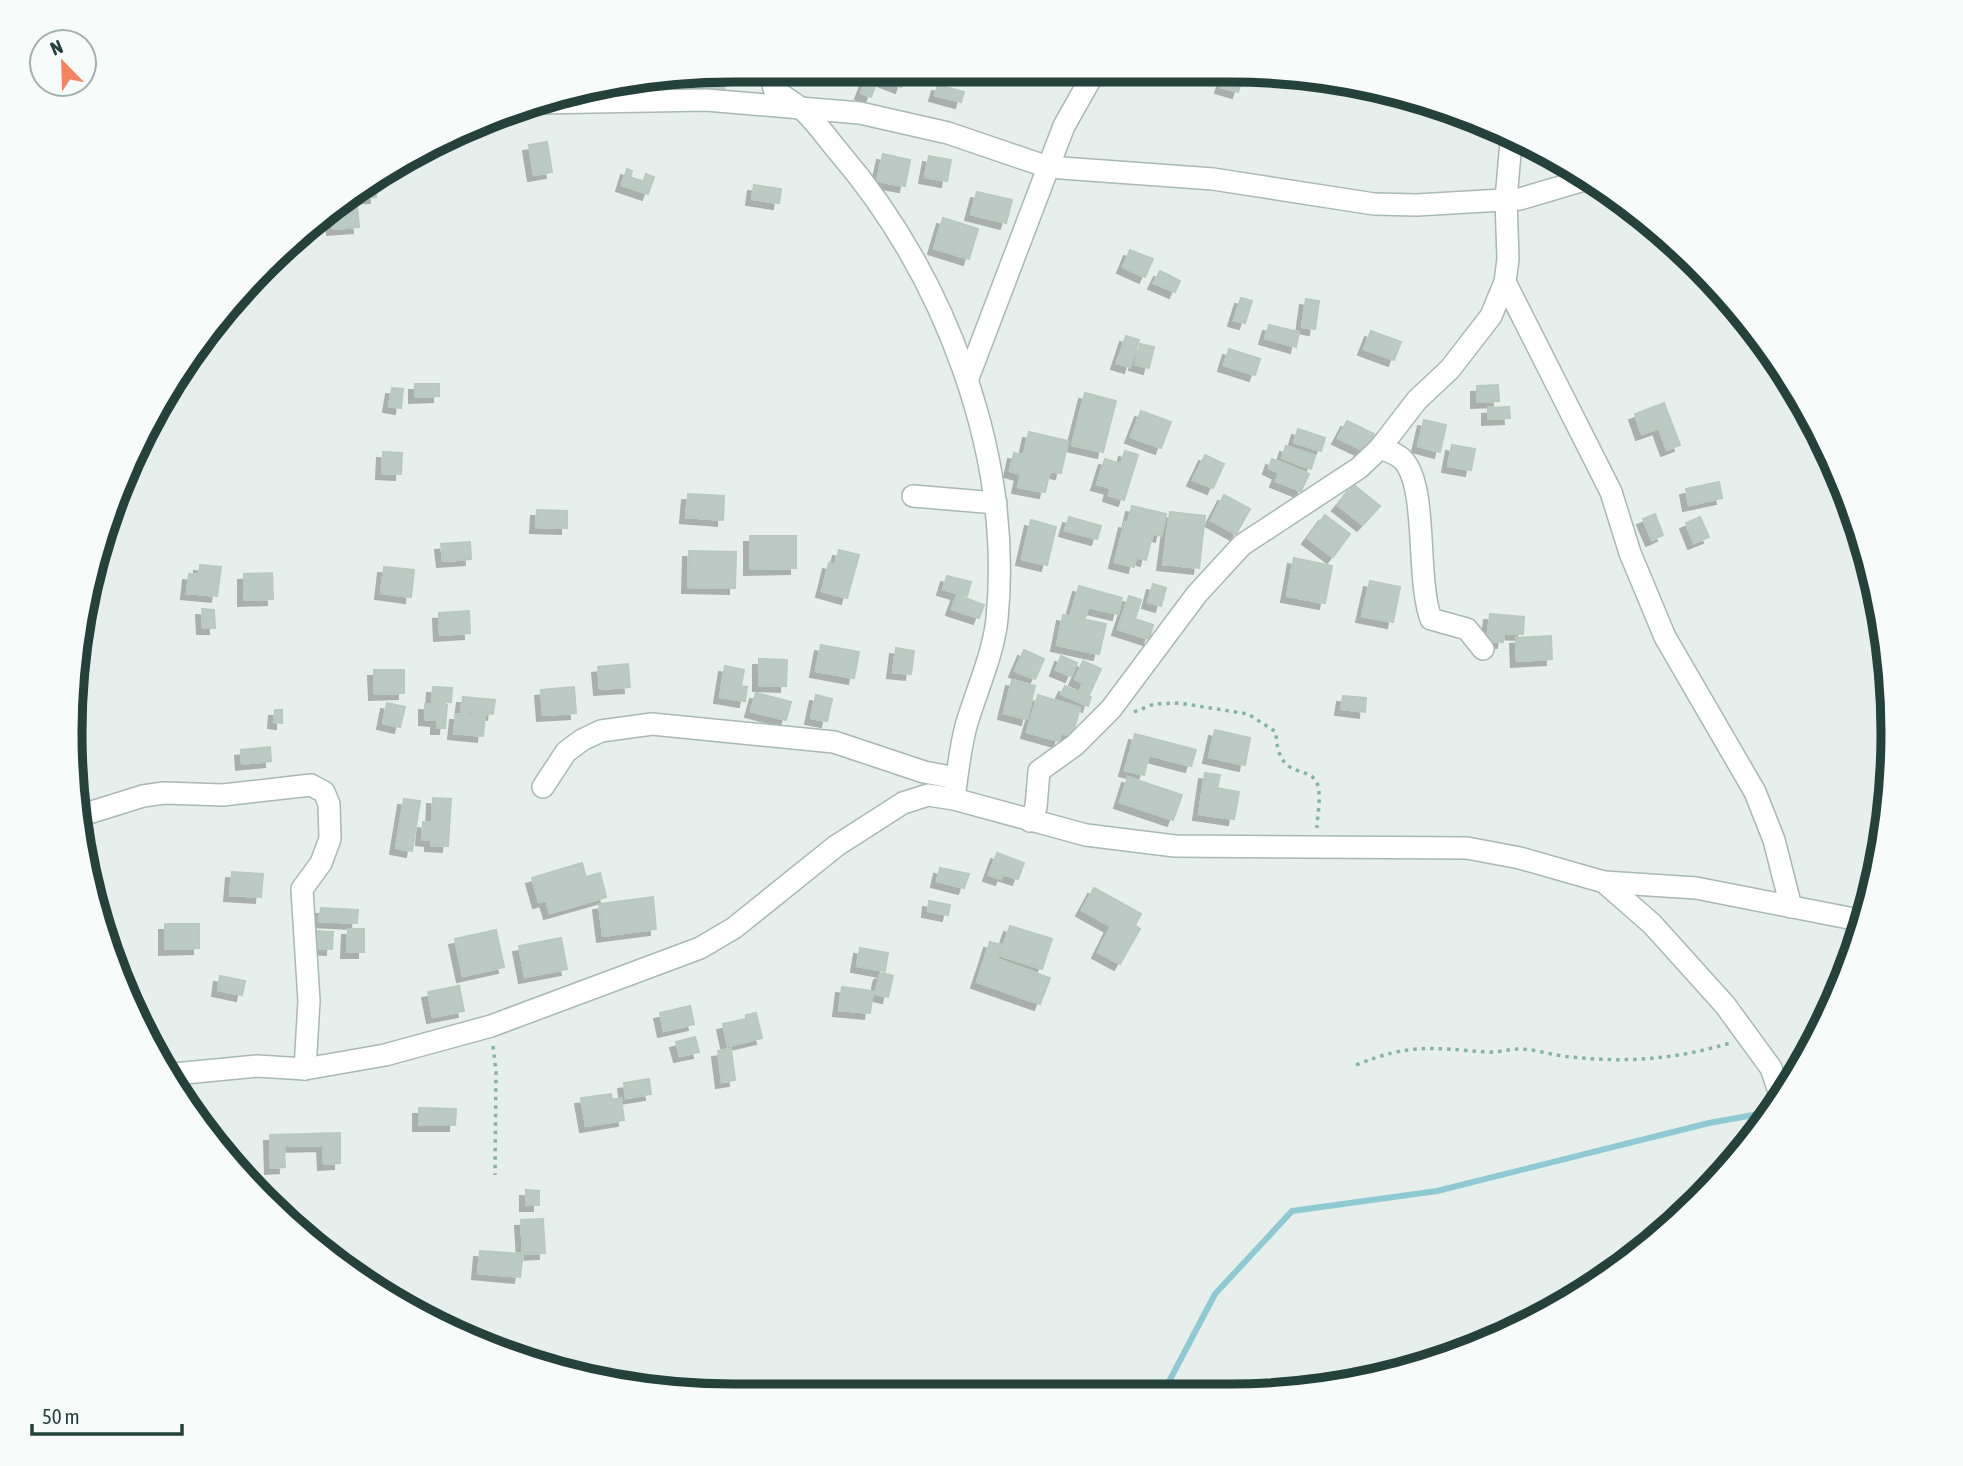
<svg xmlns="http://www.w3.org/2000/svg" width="1963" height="1466" font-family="'Asap Condensed',sans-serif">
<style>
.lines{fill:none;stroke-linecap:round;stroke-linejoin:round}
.stream{stroke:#8ec9d4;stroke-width:6}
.building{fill:#bbcac4;stroke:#b8c9c2;stroke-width:2;filter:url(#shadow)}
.minor-casing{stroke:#a8b8b2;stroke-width:24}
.path{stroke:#86b3a5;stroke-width:3.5;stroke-dasharray:3.5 5;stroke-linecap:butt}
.minor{stroke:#fff;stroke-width:21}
.rim{fill:none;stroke:#24423a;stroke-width:9}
</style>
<defs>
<filter id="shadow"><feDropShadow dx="-6" dy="6" stdDeviation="0" flood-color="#0004"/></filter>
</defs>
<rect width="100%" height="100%" fill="#e6efeb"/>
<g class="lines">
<polyline class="stream" points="1164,1391 1215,1294 1292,1211 1437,1191 1709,1123 1770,1112"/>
</g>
<g class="building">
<polygon points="870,70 907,70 901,87 878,78 871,97 861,93"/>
<polygon points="1226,71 1245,71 1238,92 1221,87"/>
<polygon points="716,72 726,73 724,91 695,87 697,75"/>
<polygon points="938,85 964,92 961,102 935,95"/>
<polygon points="547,142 552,172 534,175 529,145"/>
<polygon points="883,154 910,160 905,186 877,181"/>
<polygon points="929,156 951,160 947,181 925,177"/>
<polygon points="627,169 632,171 630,177 643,182 646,174 654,177 648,194 622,185"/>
<polygon points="375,181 376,197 353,198"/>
<polygon points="754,185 781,189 779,203 752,199"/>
<polygon points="977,192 1012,200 1006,223 971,214"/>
<polygon points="357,205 359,227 333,229 332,216 344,206"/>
<polygon points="943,218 978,229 969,259 934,248"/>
<polygon points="1130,250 1153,259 1145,277 1123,267"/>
<polygon points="1160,271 1180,281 1175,292 1154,283"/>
<polygon points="1241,298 1252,301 1245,323 1234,320"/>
<polygon points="1306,299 1319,301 1315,329 1302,327"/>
<polygon points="1269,325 1299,332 1296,347 1265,338"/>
<polygon points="1371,331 1401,342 1394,360 1364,349"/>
<polygon points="1126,336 1139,340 1130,367 1117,363"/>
<polygon points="1140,344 1154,347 1149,368 1135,364"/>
<polygon points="1229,349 1260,359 1255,375 1224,365"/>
<polygon points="415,384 439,384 439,396 415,397"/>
<polygon points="1498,385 1499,401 1477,402 1477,386"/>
<polygon points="392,388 403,389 401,408 389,406"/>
<polygon points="1085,393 1116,401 1103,452 1072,445"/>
<polygon points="1664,403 1680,445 1667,450 1659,428 1642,434 1635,414"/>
<polygon points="1509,407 1510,418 1488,419 1488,408"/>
<polygon points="1141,411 1171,422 1161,448 1131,437"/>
<polygon points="1424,420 1446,425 1440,452 1418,446"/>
<polygon points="1347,421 1374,434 1365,451 1338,438"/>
<polygon points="1298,429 1325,438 1321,451 1294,442"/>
<polygon points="1029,432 1068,441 1061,473 1050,471 1045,492 1018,487 1021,474 1010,471 1014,453 1024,455"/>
<polygon points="1452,445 1475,449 1471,470 1448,466"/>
<polygon points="1286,446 1315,456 1311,469 1282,458"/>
<polygon points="1125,451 1138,455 1124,500 1109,495 1111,488 1097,484 1105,459 1121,464"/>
<polygon points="383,452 402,453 401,474 382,473"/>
<polygon points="1205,455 1224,464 1213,488 1193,480"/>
<polygon points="1272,459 1309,474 1301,491 1276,481 1279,473 1269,468"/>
<polygon points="1719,482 1722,498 1689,505 1686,489"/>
<polygon points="1354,485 1380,506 1363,525 1338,505"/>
<polygon points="688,494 724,496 723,520 686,517"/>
<polygon points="1224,495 1250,509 1236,534 1211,520"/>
<polygon points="1132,506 1166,514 1161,536 1153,533 1146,560 1136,557 1134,567 1115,562 1125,522 1128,523"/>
<polygon points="537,510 567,511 567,528 536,527"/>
<polygon points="1170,512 1205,516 1199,568 1163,564"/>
<polygon points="1655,514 1663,535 1652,540 1643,519"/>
<polygon points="1325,515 1350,534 1333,557 1308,538"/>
<polygon points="1069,517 1101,526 1097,539 1065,530"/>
<polygon points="1700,517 1709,537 1694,543 1686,523"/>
<polygon points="1031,520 1056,527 1047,565 1022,559"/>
<polygon points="750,536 796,536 796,568 750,569"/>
<polygon points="470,542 471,559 443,561 441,544"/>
<polygon points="839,550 859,555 847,598 822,591 829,563 835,565"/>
<polygon points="689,551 736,552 735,588 688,587"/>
<polygon points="1294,558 1332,566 1325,603 1287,596"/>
<polygon points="200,565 221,567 217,596 187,593 189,574 199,575"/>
<polygon points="384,567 414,570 411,597 381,593"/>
<polygon points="272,573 273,599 244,600 244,574"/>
<polygon points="947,576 971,582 967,596 943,589"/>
<polygon points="1370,581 1400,587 1393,622 1362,616"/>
<polygon points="1153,584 1166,588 1161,606 1148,602"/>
<polygon points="1079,586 1122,598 1118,614 1088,607 1085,618 1071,614"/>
<polygon points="957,595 984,605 979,618 952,609"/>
<polygon points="1129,596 1141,600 1135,619 1153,625 1149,639 1118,629"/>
<polygon points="202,609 214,610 215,628 203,628"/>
<polygon points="469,611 470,633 440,635 439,613"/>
<polygon points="1490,614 1524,617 1523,634 1504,633 1503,642 1487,641"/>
<polygon points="1063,615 1106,624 1099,654 1057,645"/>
<polygon points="1551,636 1552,659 1517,661 1516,638"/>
<polygon points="821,645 859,652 854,678 816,671"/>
<polygon points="896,648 914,651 911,674 893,672"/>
<polygon points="1024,650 1044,659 1035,679 1015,671"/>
<polygon points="1061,656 1077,663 1071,676 1056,670"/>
<polygon points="759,659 787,660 786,686 759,685"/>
<polygon points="1083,661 1101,669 1089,695 1080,691 1083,683 1075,679"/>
<polygon points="628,664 630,687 600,689 598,667"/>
<polygon points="725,666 744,670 741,686 747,687 745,701 720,697"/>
<polygon points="374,670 404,670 404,693 375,694"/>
<polygon points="1012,680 1035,686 1027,719 1004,713"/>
<polygon points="1065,686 1091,697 1088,706 1061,694"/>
<polygon points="433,687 452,688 451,702 432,701"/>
<polygon points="574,687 576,713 543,715 541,690"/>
<polygon points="756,693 791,702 786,720 751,711"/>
<polygon points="816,695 832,699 827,721 811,718"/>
<polygon points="1038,695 1080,708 1072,736 1061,733 1059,741 1027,732"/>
<polygon points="1343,696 1366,698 1365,712 1341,709"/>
<polygon points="463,697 495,700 493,714 461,711"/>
<polygon points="387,703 405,707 400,727 383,723"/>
<polygon points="425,704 447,705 445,728 437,728 437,720 425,719"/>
<polygon points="275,710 282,710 282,723 274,722"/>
<polygon points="76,712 80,712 80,733 74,733"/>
<polygon points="456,714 485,716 483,736 454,733"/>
<polygon points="1215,730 1250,738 1245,765 1209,757"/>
<polygon points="1135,734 1196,750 1191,766 1149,755 1144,775 1125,770"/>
<polygon points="270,747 271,761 242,764 241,750"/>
<polygon points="1205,773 1220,775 1217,788 1239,792 1234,819 1199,814"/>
<polygon points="1128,777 1182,795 1173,820 1120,802"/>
<polygon points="433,798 451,799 448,846 431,845 431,840 422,839 423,822 432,823"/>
<polygon points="404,799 420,801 412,851 396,848"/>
<polygon points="997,853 1024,863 1018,879 1003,874 1001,879 989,875"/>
<polygon points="582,863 586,877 600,873 606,897 550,913 546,900 539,902 532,878"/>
<polygon points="940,868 969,874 964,888 937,881"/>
<polygon points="232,872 263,874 261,897 230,895"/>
<polygon points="1094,888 1141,914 1135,925 1140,929 1120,964 1098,952 1111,926 1082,910"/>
<polygon points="653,897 656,929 603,936 599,904"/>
<polygon points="929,901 950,905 948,915 928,911"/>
<polygon points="321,908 358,910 357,923 319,921"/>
<polygon points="165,924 199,924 199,948 165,949"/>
<polygon points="1010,926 1052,939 1042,969 1000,955"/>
<polygon points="348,929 364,929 364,952 347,952"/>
<polygon points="496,930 504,967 463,976 455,939"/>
<polygon points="316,931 333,932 332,949 315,948"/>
<polygon points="561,938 567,969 525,977 519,946"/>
<polygon points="990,942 1001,945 997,959 986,955"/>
<polygon points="860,948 888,953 885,971 857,966"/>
<polygon points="986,955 1050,978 1040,1004 977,982"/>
<polygon points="883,973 893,976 888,997 875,994 880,974"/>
<polygon points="220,976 245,981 242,995 218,990"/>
<polygon points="459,986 464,1011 433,1017 428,992"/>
<polygon points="842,987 873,991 870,1013 839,1010"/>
<polygon points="690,1006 694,1024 664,1031 660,1013"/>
<polygon points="756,1013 762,1038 728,1046 723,1024 746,1019 746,1015"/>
<polygon points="695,1037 699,1052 680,1056 676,1042"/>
<polygon points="731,1049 735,1080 722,1082 718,1051"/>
<polygon points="649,1079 651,1094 626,1098 624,1083"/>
<polygon points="611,1094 612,1100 621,1098 624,1120 586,1126 581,1098"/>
<polygon points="419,1108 456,1109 455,1125 419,1125"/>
<polygon points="340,1133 340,1163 324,1164 323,1145 284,1146 285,1167 271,1168 270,1135"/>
<polygon points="526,1190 539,1191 539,1205 526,1205"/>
<polygon points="543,1219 545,1253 523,1254 521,1220"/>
<polygon points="480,1251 523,1254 520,1277 478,1273"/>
</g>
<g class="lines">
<defs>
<g id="minor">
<path d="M 770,70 L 774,89 C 783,97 795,103 804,111 C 816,122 827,138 838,151 C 945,276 1013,454 997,619 C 993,656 976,691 966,726 C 960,749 957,775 954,799"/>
<polyline points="537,103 706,100 860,113 948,133 1048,167 1213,179 1374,204 1417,205 1520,199 1591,178"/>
<polyline points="1505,282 1611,492 1630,553 1665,637 1755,792 1774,840 1791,907"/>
<polyline points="968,378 1064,126 1095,71"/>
<path d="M 1380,448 C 1388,451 1398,454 1404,461 C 1428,489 1416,579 1431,619 L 1467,629 L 1483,649"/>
<polyline points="913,496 996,503"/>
<polyline points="543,787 566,752 582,740 601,731 652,724 834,742 924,772 956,778"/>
<polyline points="79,816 143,796 164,793 223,795 311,785 324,792 329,804 330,839 321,863 302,889 309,1001 305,1069"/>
<polyline points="1030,821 1036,807 1039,771 1075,745 1111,709 1197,594 1242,545 1359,468 1380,448 1417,400 1450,369 1491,316 1505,282 1508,259 1506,199 1511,142"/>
<polyline points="1604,882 1696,888 1864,921"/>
<polyline points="174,1074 257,1066 305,1069 385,1055 491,1026 700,948 734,928 836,846 903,803 928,795 954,799 1086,835 1175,846 1467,848 1520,858 1604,882 1652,924 1725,1005 1771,1068 1781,1097"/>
</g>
</defs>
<use href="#minor" class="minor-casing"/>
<g class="path">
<path d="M 1134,712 L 1154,704 L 1179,703 L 1248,714 L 1276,732 C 1277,782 1309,764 1317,783 C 1322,796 1317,816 1317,828"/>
<polyline points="493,1046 496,1071 495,1175"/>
<path d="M 1356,1065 C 1410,1043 1431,1048 1487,1052 C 1497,1053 1508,1049 1519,1049 C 1536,1049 1554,1056 1572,1057 C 1626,1063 1678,1059 1730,1043"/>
</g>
<use href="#minor" class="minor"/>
</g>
<path d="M0 0H1963V1466H0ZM733 82H1230A651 651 0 0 1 1881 733V733A651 651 0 0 1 1230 1384H733A651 651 0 0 1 82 733V733A651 651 0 0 1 733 82Z" fill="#f7fbf9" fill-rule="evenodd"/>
<path class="rim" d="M733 82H1230A651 651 0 0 1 1881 733V733A651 651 0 0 1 1230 1384H733A651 651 0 0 1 82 733V733A651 651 0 0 1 733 82Z"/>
<g transform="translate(63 63) rotate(337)"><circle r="33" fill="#f7fbf9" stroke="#a3b1ad" stroke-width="2"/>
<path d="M0-5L12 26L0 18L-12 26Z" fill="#f4845f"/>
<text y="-10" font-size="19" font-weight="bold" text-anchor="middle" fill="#24423a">N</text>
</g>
<path d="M32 1424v10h150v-10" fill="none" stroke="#24423a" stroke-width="3.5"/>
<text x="42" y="1424" font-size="21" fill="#24423a" stroke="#f7fbf9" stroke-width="5" paint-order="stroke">50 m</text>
</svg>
